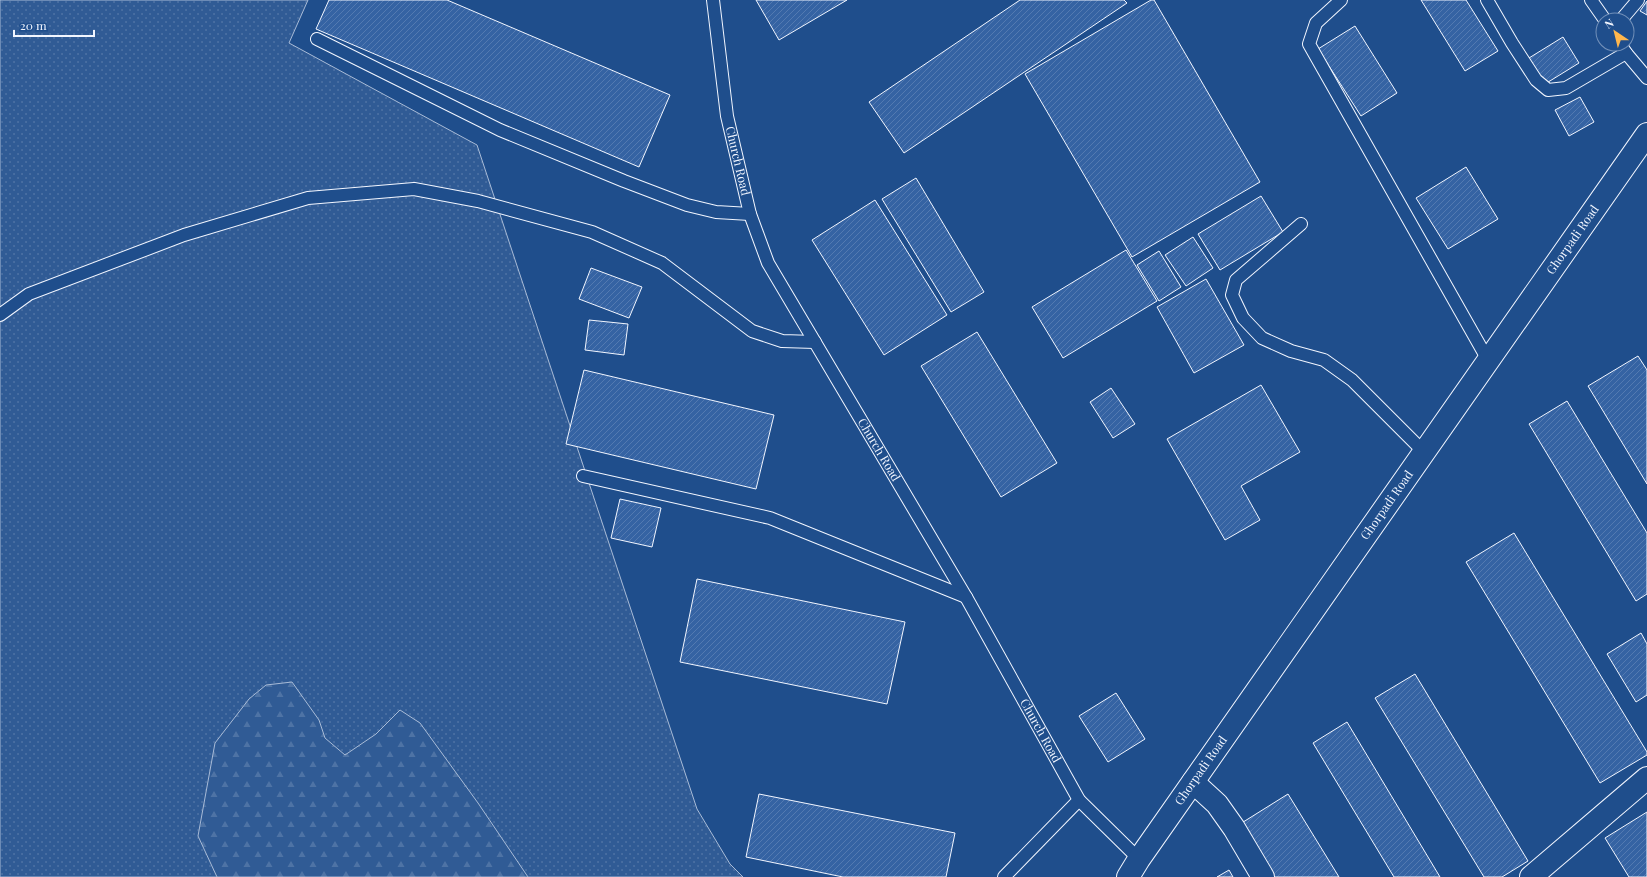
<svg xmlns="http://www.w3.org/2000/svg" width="1647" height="877" font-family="'Playfair Display',serif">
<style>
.grass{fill:url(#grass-dots);stroke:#a8bbd7}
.forest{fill:url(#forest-firs);stroke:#a8bbd7}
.building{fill:url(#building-hatch);stroke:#f2f6ff}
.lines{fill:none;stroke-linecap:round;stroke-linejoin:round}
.lane-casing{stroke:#f2f6ff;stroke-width:14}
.street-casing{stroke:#f2f6ff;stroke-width:24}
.secondary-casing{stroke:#f2f6ff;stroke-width:24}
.lane{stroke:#1f4e8c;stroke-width:12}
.street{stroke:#1f4e8c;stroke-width:22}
.secondary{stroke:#1f4e8c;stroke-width:22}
.labels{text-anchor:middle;stroke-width:3;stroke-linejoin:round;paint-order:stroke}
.street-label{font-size:12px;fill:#f2f6ff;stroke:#1f4e8c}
</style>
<defs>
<pattern id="grass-dots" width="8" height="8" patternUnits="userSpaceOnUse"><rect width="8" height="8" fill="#305b95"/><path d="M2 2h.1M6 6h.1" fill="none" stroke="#4e73a5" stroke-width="1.8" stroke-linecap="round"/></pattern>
<pattern id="forest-firs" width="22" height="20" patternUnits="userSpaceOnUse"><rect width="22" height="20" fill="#305b95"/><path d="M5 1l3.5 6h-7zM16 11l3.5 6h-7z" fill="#4e73a5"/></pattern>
<pattern id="building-hatch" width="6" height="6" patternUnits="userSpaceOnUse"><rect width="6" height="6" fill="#3563a3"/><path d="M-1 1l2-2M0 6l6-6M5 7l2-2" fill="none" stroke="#537ab1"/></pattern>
</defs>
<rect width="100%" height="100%" fill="#1f4e8c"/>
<polygon class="grass" points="0,0 308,0 289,43 477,145 697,809 730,864 743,877 0,877"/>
<polygon class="forest" points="292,682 319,720 325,738 345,755 376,734 400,710 420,723 478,803 528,877 217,877 198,836 215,743 249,699 266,685"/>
<g class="building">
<polygon points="329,0 447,0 670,95 639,167 316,29"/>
<polygon points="756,0 847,0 779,40"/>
<polygon points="1020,0 1124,0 1127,3 904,153 869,102"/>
<polygon points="1151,0 1154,0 1260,182 1132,257 1025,74"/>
<polygon points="1421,0 1466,0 1498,51 1465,71"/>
<polygon points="1647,1 1647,15 1640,11"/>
<polygon points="1355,26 1397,93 1361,116 1318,49"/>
<polygon points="1563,37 1579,63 1545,84 1529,58"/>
<polygon points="1580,97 1594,122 1569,136 1555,110"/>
<polygon points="1466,167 1498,219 1448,249 1416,198"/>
<polygon points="916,178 984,292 951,312 882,199"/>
<polygon points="1261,196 1283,232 1220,270 1198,234"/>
<polygon points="875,200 947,315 884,355 812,240"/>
<polygon points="1193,237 1213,268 1186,286 1165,255"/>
<polygon points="1126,250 1157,301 1063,358 1032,307"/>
<polygon points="1159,251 1181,287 1159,301 1137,265"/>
<polygon points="591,268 642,287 629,318 579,299"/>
<polygon points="1206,279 1244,345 1194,373 1157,307"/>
<polygon points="589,320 628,324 624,355 585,350"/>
<polygon points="977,332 1057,463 1001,497 921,366"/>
<polygon points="1638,356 1647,370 1647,484 1588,386"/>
<polygon points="584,370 774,415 756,489 566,444"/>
<polygon points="1261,385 1300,452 1241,486 1260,520 1225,540 1167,439"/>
<polygon points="1111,388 1135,424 1113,438 1090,402"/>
<polygon points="1567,401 1647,533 1647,594 1636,601 1529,424"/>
<polygon points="620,499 661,508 652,547 611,538"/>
<polygon points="1514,533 1647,752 1647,755 1600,783 1466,562"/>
<polygon points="697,579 905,622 887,704 680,662"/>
<polygon points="1641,633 1647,644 1647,695 1636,702 1607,654"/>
<polygon points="1415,674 1528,861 1502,877 1484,877 1375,698"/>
<polygon points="1116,693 1145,739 1108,762 1079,716"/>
<polygon points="1347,722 1440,877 1394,877 1313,743"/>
<polygon points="759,794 955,833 946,877 843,877 746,857"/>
<polygon points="1288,794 1339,877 1272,877 1240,824"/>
<polygon points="1647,812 1647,877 1629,877 1605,838"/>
<polygon points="1229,870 1233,877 1217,877"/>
</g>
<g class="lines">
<defs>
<g id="lane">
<path id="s1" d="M 713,0 L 727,116 L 750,214 L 768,263 L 966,597 L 1079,800 L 1139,859"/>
<polyline points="1341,0 1316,23 1309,44 1488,360"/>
<polyline points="1487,0 1512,43 1536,80 1548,90 1566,88 1626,53"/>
<polyline points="1591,0 1605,20"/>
<polyline points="1621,20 1638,0"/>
<polyline points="317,39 500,130 624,181 687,205 716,212 750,214"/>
<polyline points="1620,44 1626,53 1647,78"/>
<polyline points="1301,224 1236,280 1232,295 1243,318 1262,338 1291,351 1324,360 1352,380 1424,452"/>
<polyline points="0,315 29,294 184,235 308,198 414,189 478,201 592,232 662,263 752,331 782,341 815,342"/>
<polyline points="583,476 770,518 966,597"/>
<polyline points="1004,877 1079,800"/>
</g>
<g id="street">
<polyline points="1193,782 1217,804 1234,828 1263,877"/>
<polyline points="1531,877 1647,778"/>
</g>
<g id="secondary">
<path id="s2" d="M 1128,877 L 1139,859 L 1647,134"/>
</g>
</defs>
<use href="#lane" class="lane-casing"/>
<use href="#street" class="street-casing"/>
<use href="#secondary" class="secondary-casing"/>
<use href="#lane" class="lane"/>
<use href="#street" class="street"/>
<use href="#secondary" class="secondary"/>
</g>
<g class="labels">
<g class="street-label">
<text dy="4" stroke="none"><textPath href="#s1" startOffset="163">Church Road</textPath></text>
<text dy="4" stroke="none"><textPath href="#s2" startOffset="777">Ghorpadi Road</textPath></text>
<text dy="4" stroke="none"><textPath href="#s1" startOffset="487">Church Road</textPath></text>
<text dy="4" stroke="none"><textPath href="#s2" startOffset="453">Ghorpadi Road</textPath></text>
<text dy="4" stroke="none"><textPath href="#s1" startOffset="811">Church Road</textPath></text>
<text dy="4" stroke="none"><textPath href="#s2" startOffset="129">Ghorpadi Road</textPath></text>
</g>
</g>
<g transform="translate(1615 32) rotate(325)"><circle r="19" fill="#1f4e8c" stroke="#7391ba"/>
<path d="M0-3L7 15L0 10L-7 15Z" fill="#ffb74d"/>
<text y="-6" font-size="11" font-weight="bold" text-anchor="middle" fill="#f2f6ff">N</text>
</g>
<path d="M14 30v6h80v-6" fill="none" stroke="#f2f6ff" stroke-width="2"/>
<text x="20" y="30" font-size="12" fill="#f2f6ff" stroke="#1f4e8c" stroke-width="3" paint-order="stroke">20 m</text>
</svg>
